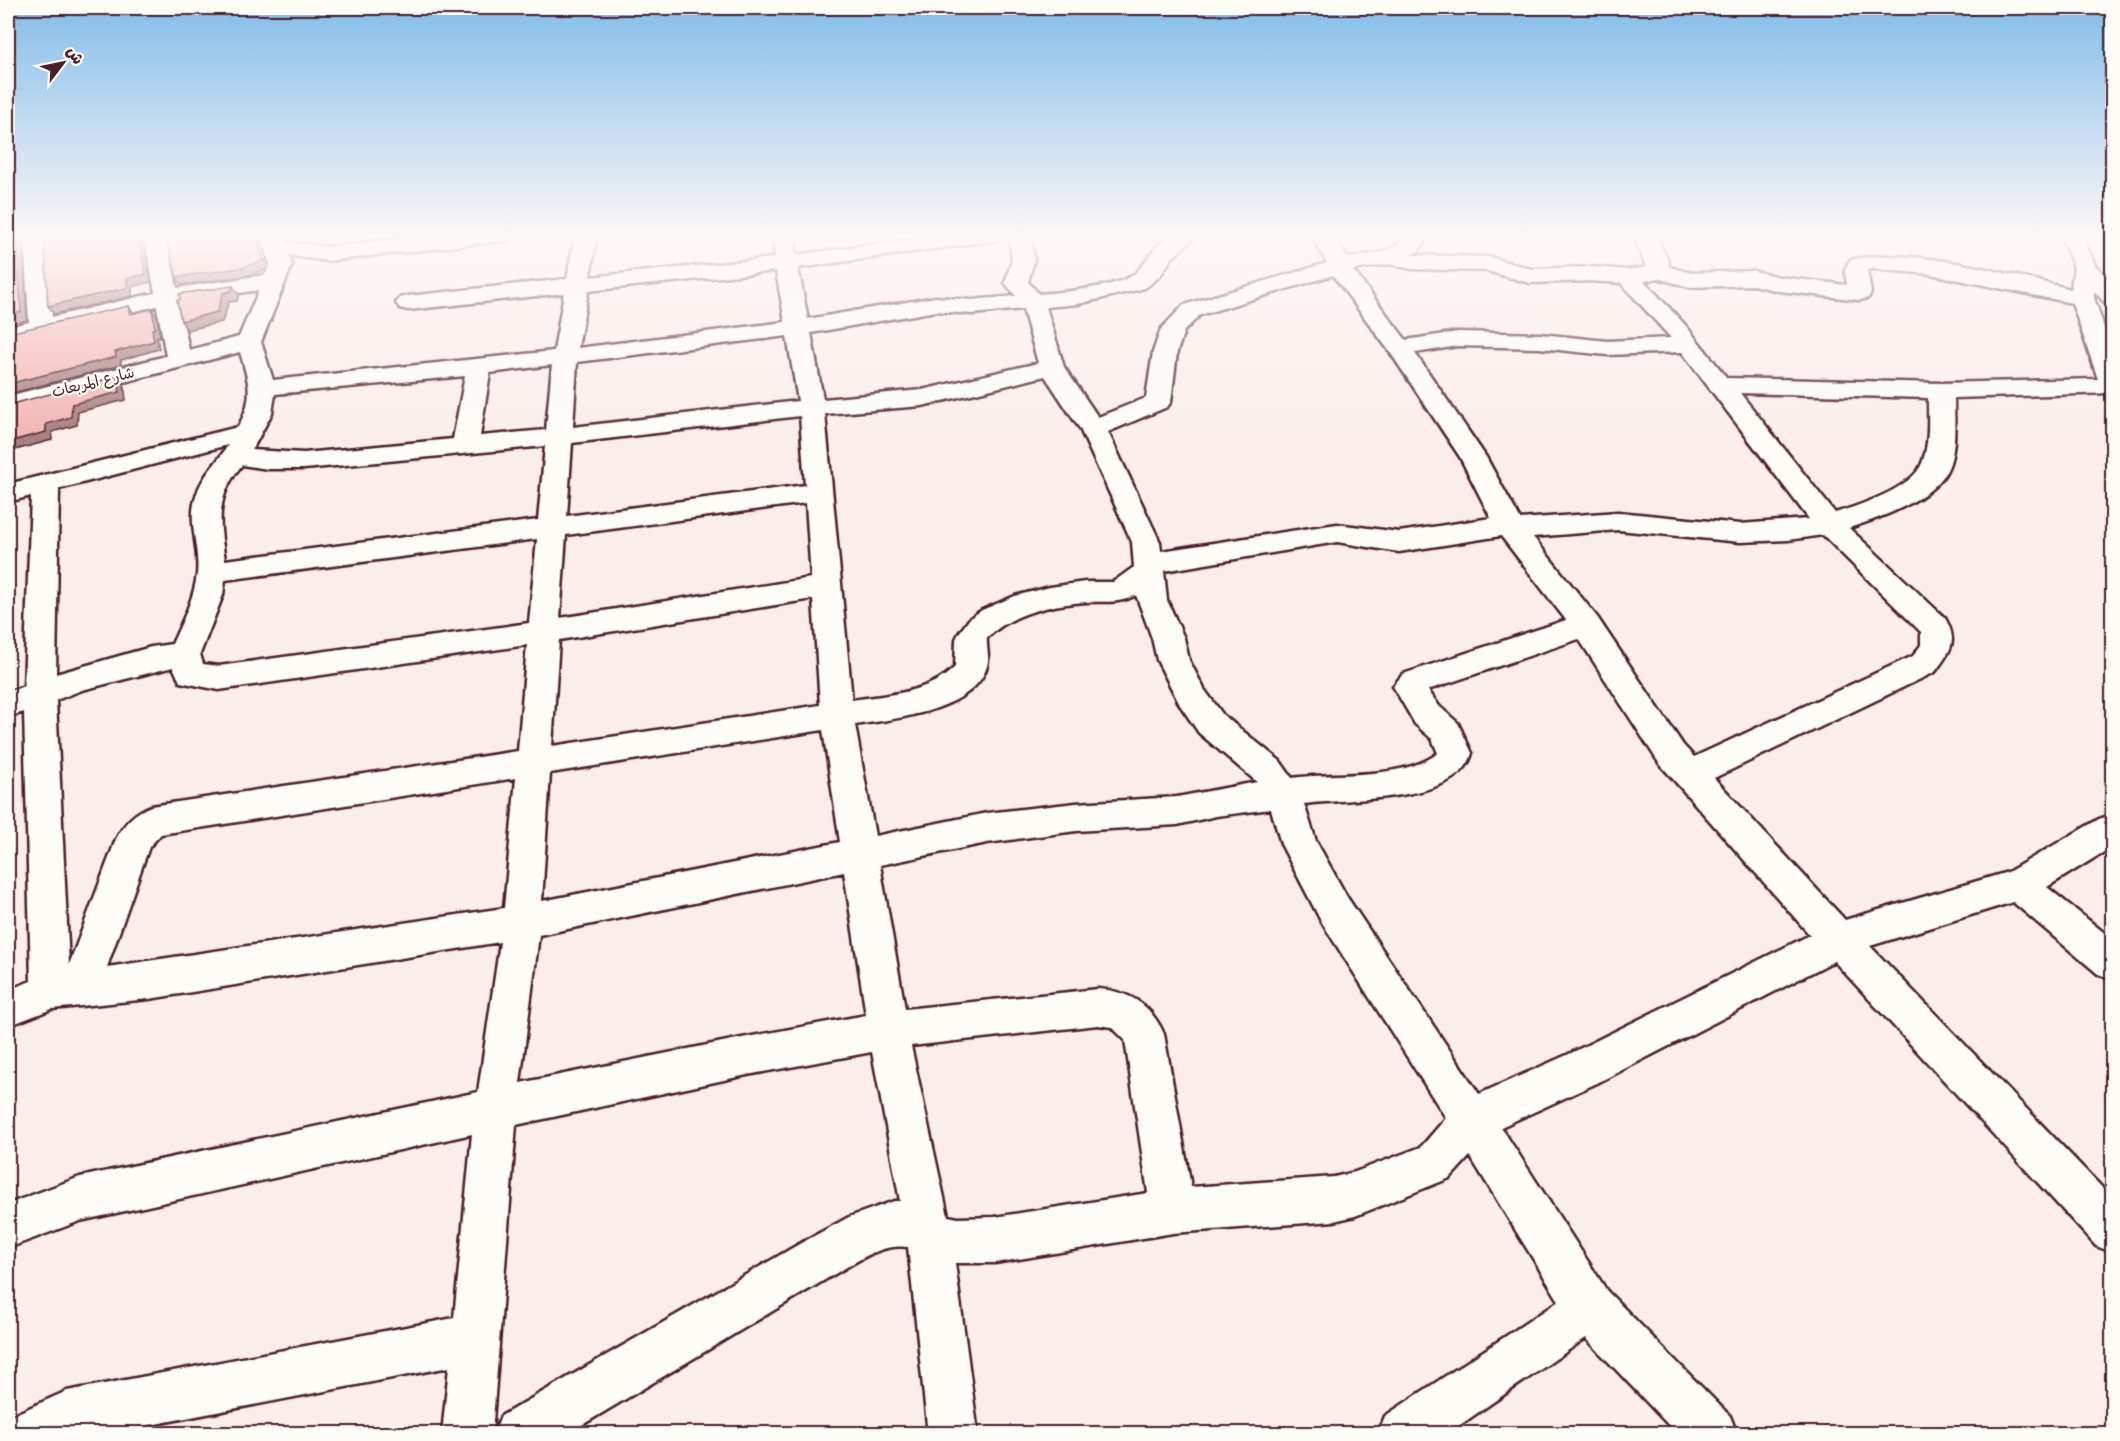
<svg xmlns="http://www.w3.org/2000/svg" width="2120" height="1441" font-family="Mynerve,'Playpen Sans Arabic',sans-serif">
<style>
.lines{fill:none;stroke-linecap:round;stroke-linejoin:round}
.minor-casing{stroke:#4a1f2b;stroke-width:5}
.minor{fill:#fdfcf7;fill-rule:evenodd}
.shaded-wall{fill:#a97f7f;stroke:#4a1f2b;stroke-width:1.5}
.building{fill:#f2b6b5;stroke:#4a1f2b;stroke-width:1.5}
.labels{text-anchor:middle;stroke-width:4.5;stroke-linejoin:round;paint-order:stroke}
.far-street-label{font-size:15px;fill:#4a1f2b;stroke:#fdfcf7}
</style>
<rect width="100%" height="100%" fill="#fbeeea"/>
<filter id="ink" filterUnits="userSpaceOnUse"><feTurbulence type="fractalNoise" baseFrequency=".0167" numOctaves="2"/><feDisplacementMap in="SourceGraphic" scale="12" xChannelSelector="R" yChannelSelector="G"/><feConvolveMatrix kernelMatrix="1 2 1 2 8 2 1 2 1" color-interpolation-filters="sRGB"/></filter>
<g filter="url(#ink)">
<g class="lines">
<defs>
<path id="minor" d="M 24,235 L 46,235 L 52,317 L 155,293 L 144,235 L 166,235 L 177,288 L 265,275 L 270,265 L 262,235 L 284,235 L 286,242 L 326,247 L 443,235 L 513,235 L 510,240 L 502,241 L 326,261 L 289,255 L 292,265 L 261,342 L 273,380 L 554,351 L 564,293 L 408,310 L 400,308 L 396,303 L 400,298 L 408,296 L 567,279 L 575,235 L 597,235 L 590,277 L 775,258 L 773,235 L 795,235 L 796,255 L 943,235 L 1001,235 L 998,240 L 990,241 L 798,268 L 808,319 L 936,297 L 972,300 L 1016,296 L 1005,283 L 1012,260 L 1009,235 L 1031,235 L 1034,260 L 1028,282 L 1039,294 C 1062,292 1111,288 1130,277 C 1147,267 1154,241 1173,235 C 1180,233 1190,235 1197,235 L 1171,259 L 1160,276 L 1145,288 L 1078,304 L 1046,307 L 1064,367 L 1098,417 L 1146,398 L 1153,352 L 1161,329 L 1184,305 L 1327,263 L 1312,235 L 1334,235 L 1347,258 C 1365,255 1396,254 1405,235 L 1427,235 L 1419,251 L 1410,255 L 1489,257 L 1531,269 L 1590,267 L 1628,270 L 1646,267 L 1633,235 L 1655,235 L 1668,260 L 1669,267 L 1691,273 L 1753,271 L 1779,277 L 1847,285 L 1845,269 L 1850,260 C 1911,245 2010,275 2071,289 L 2074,267 L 2060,235 L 2082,235 L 2095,265 L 2112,284 L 2112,304 L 2104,302 L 2094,291 L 2094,298 L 2112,351 L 2112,393 L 1954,398 C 1954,420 1957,448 1948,468 C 1935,499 1878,519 1849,528 L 1945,618 C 1959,643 1950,651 1935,672 L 1714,778 L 1845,920 L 2008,872 L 2099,819 L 2112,814 L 2112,847 L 2047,887 L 2112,939 L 2112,979 L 2098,974 L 2013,902 L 1870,946 L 2112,1198 L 2112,1252 L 2096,1246 L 1834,961 L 1597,1083 L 1501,1127 L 1607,1291 L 1730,1416 L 1737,1434 L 1677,1434 L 1586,1338 L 1447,1434 L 1378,1434 L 1385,1416 L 1559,1301 L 1470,1156 L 1450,1178 L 1355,1216 L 1334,1221 L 1173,1233 L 995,1263 L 955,1263 L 978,1434 L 928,1434 L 908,1247 C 880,1243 857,1262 833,1275 L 567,1434 L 494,1434 L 501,1416 L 801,1243 L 849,1217 L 894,1201 L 900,1201 L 872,1052 L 747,1075 L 516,1125 L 492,1434 L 442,1434 L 449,1367 L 104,1434 L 8,1434 L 11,1416 L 67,1391 L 454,1318 L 472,1134 L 80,1221 L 8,1248 L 8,1204 L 80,1177 L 478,1092 L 500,942 L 149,999 L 52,1009 L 8,1026 L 8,990 L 31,981 L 24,712 L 8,717 L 8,692 L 24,686 L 31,496 L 8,502 L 8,484 L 238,427 C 255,397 249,383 240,352 L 8,412 L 8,396 L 166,356 L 157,306 L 8,341 L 8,327 L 29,322 ZM 1389,264 L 1412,269 L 1487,271 L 1530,283 L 1590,281 L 1621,283 L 1671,338 L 1607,341 L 1540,334 L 1458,332 L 1406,340 L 1353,270 ZM 1873,269 L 1930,274 L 2072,303 L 2098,379 L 1941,383 L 1727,378 L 1686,326 L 1644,281 L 1657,278 L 1690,287 L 1753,285 L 1779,291 L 1860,300 L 1868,298 L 1871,293 L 1867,270 ZM 776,271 L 785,322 L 578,348 L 588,291 ZM 1333,275 L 1390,352 L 1460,457 L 1491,518 L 1399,532 L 1337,524 L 1161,551 L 1160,542 L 1108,432 L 1167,407 L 1171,402 L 1177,352 L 1184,331 L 1200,315 ZM 259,290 L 239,337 L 189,350 L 179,302 ZM 1023,309 L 1038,363 L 922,390 L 823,399 L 811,333 L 936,311 L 972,314 ZM 787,336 L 798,401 L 573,427 L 577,362 ZM 1458,346 L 1540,348 L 1607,355 L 1682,352 L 1809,519 L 1740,524 L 1618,512 L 1520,519 L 1486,457 L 1415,353 ZM 552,365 L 546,430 L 480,436 L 490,373 ZM 465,376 L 453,439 L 304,453 L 252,450 L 272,413 L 275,394 ZM 1045,376 L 1080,429 L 1132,542 L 1134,567 L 1113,582 L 1085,582 L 1050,587 L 1015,596 L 982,610 L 970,618 L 959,633 L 956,639 L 955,667 C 930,693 886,695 852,700 L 825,414 L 922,406 ZM 1740,393 L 1928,398 C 1928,419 1930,443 1922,463 C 1913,488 1858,506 1835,513 ZM 800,416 L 805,485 L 567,516 L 572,443 ZM 228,445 C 217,464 202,475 196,496 C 187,523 200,547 197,574 C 194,599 182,622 172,644 L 151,647 L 56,674 L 59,489 ZM 545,446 L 538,520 L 225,560 C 219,522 215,497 242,465 L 268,469 L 304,469 ZM 806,503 L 811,578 L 560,618 L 566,535 ZM 1618,530 L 1740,542 L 1788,540 L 1823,535 L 1921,632 L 1921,645 L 1913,656 L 1694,757 L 1683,745 L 1597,617 L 1533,537 ZM 1501,536 L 1566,620 L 1403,674 L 1393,686 L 1415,724 L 1432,739 L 1438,753 C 1404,780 1335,772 1292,778 L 1280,761 L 1223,715 L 1204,689 L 1189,660 L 1184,638 L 1167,600 L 1164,571 L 1337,542 L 1399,552 ZM 537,539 L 529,623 L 219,666 L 203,664 L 200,654 L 223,595 L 225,580 ZM 1136,595 L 1152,638 L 1157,660 L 1180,705 L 1199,733 L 1257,782 L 1177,797 L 1076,803 L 987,813 L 875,836 L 855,725 C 894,719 974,711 987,666 C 990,657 986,648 987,638 C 1011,613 1053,604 1086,602 C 1105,601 1120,604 1136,595 ZM 813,599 L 820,705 L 552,746 L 559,640 ZM 1579,639 L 1659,763 L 1810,935 L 1567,1055 L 1479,1094 L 1347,897 L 1316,841 L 1304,804 C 1346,798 1460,804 1472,753 L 1458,723 L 1439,706 L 1428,690 ZM 527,645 L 518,751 L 151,806 C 135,812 124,823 116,839 L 69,965 L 56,700 L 82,690 L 173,667 L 180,682 L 219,690 ZM 823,730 L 840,842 L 542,901 L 550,773 ZM 516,778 L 504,908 L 107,967 L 149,847 L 161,834 ZM 1271,809 L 1281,844 L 1321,921 L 1446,1118 L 1421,1147 L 1355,1172 L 1334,1177 L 1191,1187 L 1164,1034 C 1151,1005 1130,991 1098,989 L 905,1009 L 880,865 L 987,843 L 1076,831 L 1177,825 L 1216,816 ZM 844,872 L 866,1015 L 747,1037 L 520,1083 L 539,935 ZM 1098,1025 L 1112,1027 L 1125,1040 L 1148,1193 L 995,1217 L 958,1218 L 948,1216 L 911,1046 Z"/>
</defs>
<use href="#minor" class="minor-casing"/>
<use href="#minor" class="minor"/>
</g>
<g class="shaded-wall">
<polygon points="17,235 22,235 27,320 8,325 8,316"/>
<polygon points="138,235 142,235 151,282 132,287 132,296 54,314 48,306 127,279"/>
<polygon points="258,235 260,235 265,254 262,256 258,248"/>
<polygon points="370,235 416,235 362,241 359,236"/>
<polygon points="263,257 268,265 265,270 244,276 181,285 177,277"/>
<polygon points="233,286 239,295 237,301 229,302 222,322 187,330 181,321"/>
<polygon points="129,306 134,314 130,314"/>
<polygon points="152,309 157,317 160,337 157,337 159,349 121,360 121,365 8,394 8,384 115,352 152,329"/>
<polygon points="118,376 124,384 126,400 78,412 77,425 52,432 52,440 8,452 8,442 46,424 72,404"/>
</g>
<g class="building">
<polygon points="8,235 17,235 21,312 8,316"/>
<polygon points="44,235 138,235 146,274 127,279 127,288 48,306"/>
<polygon points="165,235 258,235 260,246 258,248 263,257 261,262 240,268 177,277"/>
<polygon points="233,286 231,291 223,293 217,312 181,321 177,300 180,300 179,294"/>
<polygon points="129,306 130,314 152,309 155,329 152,329 154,341 115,352 116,357 8,384 8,333"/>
<polygon points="118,376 120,392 72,404 71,417 46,424 46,432 8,442 8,405"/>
</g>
</g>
<linearGradient id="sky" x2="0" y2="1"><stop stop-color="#83bdea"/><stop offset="0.54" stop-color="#fdf7f6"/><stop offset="1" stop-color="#fdf7f6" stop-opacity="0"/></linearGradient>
<rect width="2120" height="437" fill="url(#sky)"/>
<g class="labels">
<g class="far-street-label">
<text transform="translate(93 382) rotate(-14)" y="5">شارع المربعات</text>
</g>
</g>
<rect width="2120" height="1441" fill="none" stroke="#fdfcf7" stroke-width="30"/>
<rect x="15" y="15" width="2090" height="1411" fill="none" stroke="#4a1f2b" stroke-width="2" filter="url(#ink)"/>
<g transform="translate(63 63) rotate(58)" stroke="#fdfcf7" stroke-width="4.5" paint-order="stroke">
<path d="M0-4.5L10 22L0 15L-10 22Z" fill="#4a1f2b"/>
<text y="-9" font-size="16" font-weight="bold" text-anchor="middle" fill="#4a1f2b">ش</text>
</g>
</svg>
